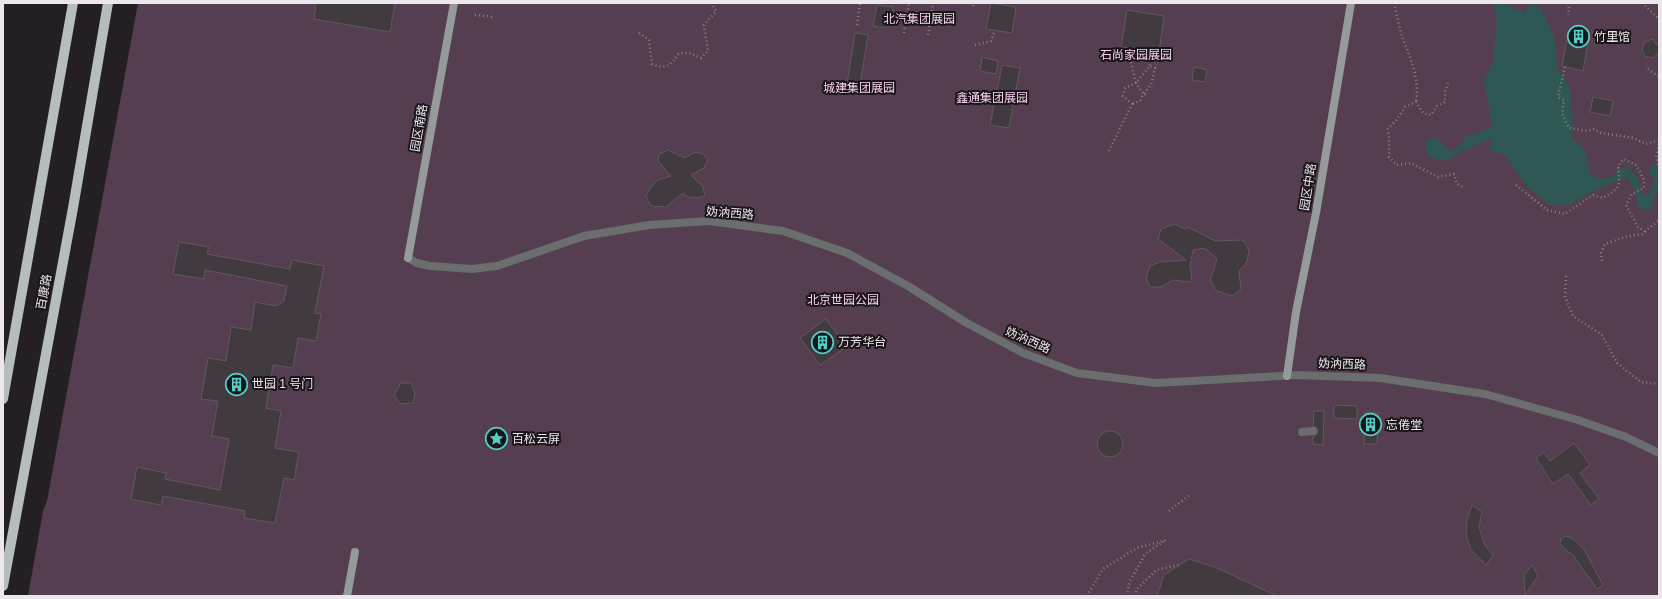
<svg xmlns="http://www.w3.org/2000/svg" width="1662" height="599" font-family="Arial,'Noto Sans SC',sans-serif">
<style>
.green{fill:#553e50}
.water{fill:#2f5754}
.building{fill:#413b40;stroke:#5f595e}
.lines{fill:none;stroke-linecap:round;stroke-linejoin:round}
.path{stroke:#868185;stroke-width:2.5;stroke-dasharray:1 3;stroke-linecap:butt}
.street{stroke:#6a6e6e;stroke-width:8}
.secondary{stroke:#959b9a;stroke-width:8}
.primary{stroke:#b5bdbd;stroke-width:10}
.labels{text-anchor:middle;stroke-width:4;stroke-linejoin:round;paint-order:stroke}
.park-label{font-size:12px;fill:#f9d2f1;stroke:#1a1519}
.poi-label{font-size:12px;fill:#ebe7ea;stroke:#1a1519;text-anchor:start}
.street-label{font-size:12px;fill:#ebe7ea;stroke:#1a1519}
</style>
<rect width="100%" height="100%" fill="#241f23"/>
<polygon class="green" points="138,3 1659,3 1659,596 28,596 43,511 47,501"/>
<path class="water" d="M 1493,3 L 1503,3 L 1524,13 L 1530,3 L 1540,7 L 1555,38 L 1557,69 L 1569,86 L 1573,121 L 1572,139 C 1588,150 1587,156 1590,174 L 1599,179 L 1611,177 L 1625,165 L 1638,178 L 1642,197 L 1650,193 L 1654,178 L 1648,173 L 1652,165 L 1659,164 L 1659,183 L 1651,210 L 1637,208 L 1636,193 L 1628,177 L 1595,190 L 1571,204 L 1549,205 L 1526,186 L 1505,155 L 1490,150 L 1491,138 L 1461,152 L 1445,161 L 1428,156 L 1425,143 L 1434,136 L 1442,142 L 1450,152 L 1463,143 L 1464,138 L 1492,127 L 1484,81 L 1493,62 L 1497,22 Z"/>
<g class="building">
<polygon points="316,3 395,3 390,32 314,19"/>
<polygon points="991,3 1016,7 1012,33 986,29"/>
<polygon points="877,5 893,7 890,25 884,28 873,26"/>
<polygon points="1127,10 1164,16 1157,66 1147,51 1121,47"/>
<polygon points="855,33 868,35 859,91 846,90"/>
<polygon points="1568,35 1589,36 1583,71 1562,66"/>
<polygon points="1652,39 1659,47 1658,54 1652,58 1645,56 1642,50 1644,43"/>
<polygon points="982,57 998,61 996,74 980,71"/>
<polygon points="1002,65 1020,68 1009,128 990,125"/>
<polygon points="1194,67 1207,70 1205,82 1192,80"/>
<polygon points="1593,97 1613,101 1610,116 1590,112"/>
<polygon points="668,150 685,158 695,152 703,154 708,159 704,168 691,175 703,187 705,195 699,198 688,197 683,193 666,207 651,206 646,197 650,188 658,180 671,176 658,161 659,154"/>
<polygon points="1174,224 1186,229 1188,227 1215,241 1243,240 1249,251 1247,262 1239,271 1241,289 1232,296 1217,291 1210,280 1217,259 1205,248 1193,250 1190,266 1192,275 1190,282 1173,280 1161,287 1150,287 1146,278 1150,266 1160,262 1186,260 1158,239 1161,229"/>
<polygon points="179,242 209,247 207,254 290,269 292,260 324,266 315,313 321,314 316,341 298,338 293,368 273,365 266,408 281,411 275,448 299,452 294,480 284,478 275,523 244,518 245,511 163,496 161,505 131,499 137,467 166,473 165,479 220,490 229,439 212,436 218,401 201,399 208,358 226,361 231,327 251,330 255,302 276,306 284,301 287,286 205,270 204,279 173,274"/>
<polygon points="826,319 846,347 820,365 800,338"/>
<polygon points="401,383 411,383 415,394 413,403 400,404 394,395"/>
<polygon points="1334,405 1357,406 1357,419 1334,418"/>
<polygon points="1314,411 1324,411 1323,445 1313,444 1313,437 1316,435 1318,431 1317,428 1313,426"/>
<polygon points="1365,412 1378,413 1377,444 1364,444"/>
<circle cx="1110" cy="444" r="13"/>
<polygon points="1574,443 1590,465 1580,473 1599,499 1591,505 1568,474 1553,484 1536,458 1544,452 1550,461"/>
<polygon points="1472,505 1482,512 1479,527 1484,544 1493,555 1486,565 1471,550 1466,535 1467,519"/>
<polygon points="1565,536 1572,538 1584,549 1603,585 1597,589 1573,555 1564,549 1560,543 1561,539"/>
<polygon points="1189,559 1215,567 1277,596 1157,596 1164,575"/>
<polygon points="1532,565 1538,576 1525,595 1524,575"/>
</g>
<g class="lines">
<g class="path">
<path d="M 1394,3 C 1397,15 1399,28 1403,39 C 1411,61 1420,78 1416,102"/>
<polyline points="1568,3 1569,5 1568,15"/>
<polyline points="1642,3 1659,19"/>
<polyline points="973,6 974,3"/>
<polyline points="475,15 494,17"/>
<polyline points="857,25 860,3"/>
<path d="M 639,33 L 649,40 L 652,64 C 668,70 670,65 679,53 L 689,53 L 701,58 L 708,51 L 704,25 L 716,11 L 711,3"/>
<polyline points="904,33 909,3"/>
<polyline points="928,35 933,3"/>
<polyline points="975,45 991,41 995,30"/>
<polyline points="1119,51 1146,57 1150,66"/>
<polyline points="1134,55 1131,62 1136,83 1150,66 1155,68 1151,85 1143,94 1148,95"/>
<polyline points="1565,67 1558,97 1564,100 1562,114 1569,128 1587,131 1594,129 1601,133 1634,138 1646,144 1659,140"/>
<polyline points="1648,69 1658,76 1659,79"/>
<polyline points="1448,83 1445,92 1445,102 1437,106 1431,115 1423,113 1416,102 1405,107 1398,118 1388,129 1389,138 1389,157 1397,165 1411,163 1438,177 1454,174 1457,184 1465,188"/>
<polyline points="1659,144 1656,157 1659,167"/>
<polyline points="1109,151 1132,104 1123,96 1125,88 1136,83 1143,94 1140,101 1132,104"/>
<path d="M 1516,185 L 1547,210 L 1565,214 L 1593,195 L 1603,198 C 1621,188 1620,186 1618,166 L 1624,159 L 1636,165 L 1644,180 L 1644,188 L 1632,194 L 1626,205 L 1638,227 L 1646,232"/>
<polyline points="1602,261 1601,253 1605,244 1625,237 1642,234 1659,220"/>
<polyline points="1566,276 1565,297 1573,316 1602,335 1617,363 1641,382 1659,384"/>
<polyline points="1169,511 1191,494"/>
<polyline points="1087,596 1103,569 1137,548 1166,540 1145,554 1130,581 1127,596"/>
<polyline points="1135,596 1137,589 1156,570 1179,565"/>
</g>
<g class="street">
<polyline points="408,258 417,263 430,266 472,269 497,266 584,236 649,225 709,221 783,231 847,253 908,286 965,322 1023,353 1077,373 1156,383 1298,375 1380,378 1485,394 1578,420 1626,437 1659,453"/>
<polyline points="1302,432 1313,431"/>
</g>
<g class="secondary">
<polyline points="408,258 454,3"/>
<polyline points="1287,376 1296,312 1316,213 1351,3"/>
<polyline points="347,596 355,552"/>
</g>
<g class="primary">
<polyline points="3,399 73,3"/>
<polyline points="3,586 73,208 108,3"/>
</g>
</g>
<defs>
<symbol id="building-ring" viewBox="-11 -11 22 22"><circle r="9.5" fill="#1a1519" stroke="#54cdc7" stroke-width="1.5"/><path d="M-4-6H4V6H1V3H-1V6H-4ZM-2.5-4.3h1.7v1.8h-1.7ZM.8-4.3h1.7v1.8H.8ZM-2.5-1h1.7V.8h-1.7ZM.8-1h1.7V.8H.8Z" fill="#54cdc7"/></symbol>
<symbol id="sight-ring" viewBox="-11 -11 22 22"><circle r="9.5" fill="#1a1519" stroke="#54cdc7" stroke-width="1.5"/><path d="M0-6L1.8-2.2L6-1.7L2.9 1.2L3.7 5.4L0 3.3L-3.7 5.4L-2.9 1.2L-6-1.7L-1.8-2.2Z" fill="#54cdc7"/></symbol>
</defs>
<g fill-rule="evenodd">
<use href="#building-ring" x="1566" y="24" width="25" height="25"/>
<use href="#building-ring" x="810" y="330" width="25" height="25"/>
<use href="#building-ring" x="224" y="372" width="25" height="25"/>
<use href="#building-ring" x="1358" y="412" width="25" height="25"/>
<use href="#sight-ring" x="484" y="426" width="25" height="25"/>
</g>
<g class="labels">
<g class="park-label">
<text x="919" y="23">北汽集团展园</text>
<text x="1136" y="59">石尚家园展园</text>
<text x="859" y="92">城建集团展园</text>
<text x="992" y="102">鑫通集团展园</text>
<text x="843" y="304">北京世园公园</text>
</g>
<g class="poi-label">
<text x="1594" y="41">竹里馆</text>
<text x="838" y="346">万芳华台</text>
<text x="252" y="388">世园 1 号门</text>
<text x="1386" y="429">忘倦堂</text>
<text x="512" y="443">百松云屏</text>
</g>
<g class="street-label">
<text transform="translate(419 128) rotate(-80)" y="4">园区南路</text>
<text transform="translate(1308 187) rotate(-81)" y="4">园区中路</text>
<text transform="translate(730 213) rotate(5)" y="4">妫汭西路</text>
<text transform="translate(44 292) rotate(-79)" y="4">百康路</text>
<text transform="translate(1028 340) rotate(24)" y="4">妫汭西路</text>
<text transform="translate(1342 364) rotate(2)" y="4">妫汭西路</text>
</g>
</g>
<rect width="1662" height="599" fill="none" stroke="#ebe7ea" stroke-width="8"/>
</svg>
